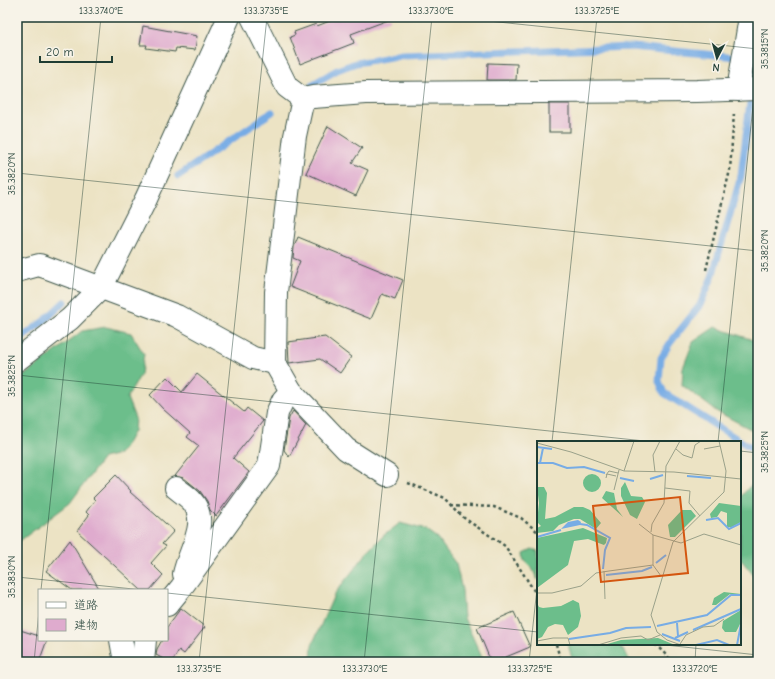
<svg xmlns="http://www.w3.org/2000/svg" width="775" height="679" font-family="'Comic Neue','Klee One',sans-serif">
<style>
.forest{fill:#6cbe8b;stroke:#467e60}
.lines{fill:none;stroke-linecap:round;stroke-linejoin:round}
.stream{stroke:#77ace5;stroke-width:7}
.building{fill:#dfabce}
.minor-casing{stroke:#3e564a;stroke-width:24}
.path{stroke:#3e564a;stroke-width:2.5;stroke-dasharray:3 3;stroke-linecap:butt}
.minor{stroke:#fff;stroke-width:22}
.ticks{fill:none;stroke:#1f3d34;stroke-width:1;stroke-opacity:0.45}
.inset-river{fill:none;stroke:#77ace5;stroke-width:2}
.inset-road{fill:none;stroke:#9aa18a;stroke-width:1}
.view{fill:#d45610;fill-opacity:0.15;stroke:#d45610;stroke-width:2}
.inset-edge{fill:none;stroke:#1f3d34;stroke-width:2}
.neatline{fill:none;stroke:#1f3d34;stroke-width:1.5}
.ticks-label{font-size:10px;text-anchor:middle;fill:#1f3d34}
</style>
<rect width="100%" height="100%" fill="#f7f3e8"/>
<filter id="ink" filterUnits="userSpaceOnUse"><feTurbulence type="fractalNoise" baseFrequency=".025" numOctaves="2"/><feDisplacementMap in="SourceGraphic" scale="8" xChannelSelector="R" yChannelSelector="G"/><feConvolveMatrix kernelMatrix="1 2 1 2 8 2 1 2 1" color-interpolation-filters="sRGB"/></filter>
<filter id="wash" filterUnits="userSpaceOnUse"><feTurbulence type="fractalNoise" baseFrequency=".012" numOctaves="4" result="noise"/><feDisplacementMap in="SourceGraphic" scale="16" xChannelSelector="R" yChannelSelector="G"/><feGaussianBlur stdDeviation="0.9" result="paint"/><feColorMatrix in="noise" values="0 0 0 0 0 0 0 0 0 0 0 0 0 0 0 0 0 1.4 0 .05"/><feComposite in="paint" operator="in"/></filter>
<g filter="url(#wash)">
<rect width="100%" height="100%" fill="#ece3c4"/>
<g class="forest">
<polygon points="106,327 131,333 144,354 141,374 127,398 135,418 134,431 128,442 119,454 103,458 70,503 17,543 17,381 82,331"/>
<polygon points="715,327 750,339 758,343 758,433 716,411 682,385 683,368 693,342"/>
<polygon points="758,482 758,581 740,558 740,498 749,487"/>
<polygon points="400,523 426,530 437,538 456,564 462,590 464,618 484,662 311,662 312,645 335,593 367,553 383,536"/>
<polygon points="532,549 538,551 538,580 532,568 525,561 524,553"/>
<polygon points="568,644 619,644 631,662 573,662"/>
</g>
<g class="lines">
<g class="stream">
<polyline points="313,84 337,70 356,63 402,55 632,47 737,57"/>
<polyline points="751,84 754,62"/>
<polyline points="750,103 741,176 712,277 700,305 670,343 661,358 659,381 664,393 758,452"/>
<polyline points="178,176 272,112"/>
<polyline points="17,341 45,320 64,302"/>
</g>
</g>
<g id="blocks">
<g class="building">
<polygon points="340,17 391,17 391,19 351,34 354,43 300,64 290,37 295,35 294,32 316,24 317,26"/>
<polygon points="143,26 197,36 195,50 176,48 175,52 146,48 147,45 140,45"/>
<polygon points="488,63 517,64 516,80 487,80"/>
<rect x="549" y="104" width="21" height="28"/>
<polygon points="328,126 362,148 352,163 368,170 356,196 306,173"/>
<polygon points="298,237 403,280 395,299 382,294 371,319 290,287 300,261 293,258 294,247"/>
<polygon points="325,337 351,357 340,373 320,359 289,363 288,342"/>
<polygon points="197,374 244,412 247,408 263,421 233,458 249,472 216,516 210,510 207,501 200,491 184,478 175,476 199,446 187,437 190,433 163,409 150,395 167,377 182,392"/>
<polygon points="293,411 306,425 289,457 284,450 289,418"/>
<polygon points="116,475 131,491 130,492 174,531 162,544 166,546 151,563 163,575 150,590 141,590 77,531 89,515 86,512 95,500 93,498"/>
<polygon points="70,540 100,590 72,590 46,571"/>
<polygon points="181,608 205,627 184,654 179,650 172,662 169,662 156,655 157,649 162,640 167,640 167,627"/>
<polygon points="514,612 530,647 494,662 491,662 477,628"/>
<polygon points="17,629 39,636 39,640 47,640 39,662 17,662"/>
</g>
</g>
</g>
<g filter="url(#ink)">
<use href="#blocks" fill-opacity="0" stroke="#3e564a" stroke-width="1"/>
<g class="lines">
<defs>
<g id="minor">
<polyline points="252,17 287,87 303,99 313,97 366,93 697,91 758,89"/>
<polyline points="738,90 750,17"/>
<polyline points="303,99 295,136 276,292 275,363 291,391 346,449 387,475"/>
<polyline points="17,271 39,265 45,267 177,316 253,358 275,363"/>
<polyline points="17,360 70,319 101,288 146,199 229,17"/>
<path d="M 176,488 C 181,492 186,495 191,500 C 211,521 189,550 184,574"/>
<polyline points="167,605 181,588 269,466 277,413 283,400 291,391"/>
<polyline points="121,640 125,662"/>
<polyline points="143,662 145,640"/>
</g>
</defs>
<use href="#minor" class="minor-casing"/>
<g class="path">
<polyline points="706,270 730,170 734,113"/>
<polyline points="408,483 445,498 464,518 505,546 519,567 538,597"/>
<polyline points="451,505 494,507 521,518 538,532"/>
<polyline points="556,644 561,662"/>
<polyline points="655,644 673,662"/>
</g>
<use href="#minor" class="minor"/>
</g>
</g>
<path class="ticks" d="M 450,17 L 758,49M 17,173 L 758,251M 17,375 L 654,442M 552,442 L 597,17M 718,442 L 758,58M 740,451 L 758,453M 17,577 L 143,590M 41,590 L 101,17M 167,593 L 538,632M 656,644 L 758,655M 34,662 L 39,611M 199,662 L 267,17M 364,662 L 432,17M 529,662 L 538,579M 695,662 L 696,644"/>
<g transform="translate(537 441)">
<rect width="204" height="204" fill="#ece3c4"/>
<path d="M46 42a9 9 0 1 1 18 0a9 9 0 1 1-18 0ZM 88,41 L 94,55 L 105,56 L 108,61 L 100,78 L 93,74 L 84,55 L 84,47 ZM 0,46 L 7,46 L 10,52 L 8,78 L 18,76 L 37,66 L 46,66 L 53,69 L 64,82 L 59,88 L 43,78 L 37,78 L 22,84 L 16,90 L 0,92 L 0,87 L 4,85 L 0,81 L 2,62 ZM 69,50 L 77,52 L 80,68 L 86,76 L 65,57 ZM 182,62 L 204,65 L 204,81 L 195,86 L 190,86 L 190,72 L 184,70 L 180,76 L 174,77 L 173,73 ZM 145,69 L 154,69 L 159,75 L 138,96 L 133,96 L 131,84 ZM 46,87 L 70,97 L 69,102 L 67,104 L 51,98 L 37,100 L 31,124 L 0,147 L 0,97 ZM 187,151 L 204,153 L 193,153 L 179,164 L 175,164 L 177,157 ZM 36,159 L 42,162 L 44,175 L 41,186 L 31,194 L 26,184 L 18,183 L 11,186 L 5,196 L 0,198 L 0,162 L 2,166 L 6,167 L 24,165 ZM 204,169 L 204,181 L 199,191 L 188,191 L 185,187 L 186,180 ZM 121,197 L 138,204 L 67,204 L 84,199 Z" fill="#6cbe8b"/>
<path d="M 41,79 L 44,81 L 43,84 L 24,88 L 31,81 Z" fill="#77ace5"/>
<path class="inset-river" d="M 0,6 L 15,8M 0,22 L 16,22 L 30,27 L 47,26 L 68,32M 3,22 L 6,7M 150,35 L 174,37M 83,37 L 97,40M 113,38 L 126,34M 169,79 L 181,77 L 192,88 L 204,82M 43,83 L 50,84 L 73,97 L 68,109 L 66,128M 0,96 L 24,89M 119,122 L 129,114M 69,134 L 105,130 L 115,126M 140,182 L 141,195M 120,185 L 170,174 L 194,154 L 204,154M 156,189 L 204,168M 125,193 L 143,200M 138,197 L 151,191M 32,198 L 73,192 L 89,187 L 114,186M 159,204 L 180,199 L 192,204M 200,204 L 204,183"/>
<path class="inset-road" d="M 0,2 L 34,11 L 87,30 L 137,31 L 204,38M 139,8 L 146,14 L 155,17 L 158,4 L 164,0M 167,8 L 183,5M 87,30 L 97,0M 118,31 L 116,14 L 123,0M 69,34 L 72,30 L 81,32M 69,37 L 70,33 L 79,35M 128,47 L 153,50 L 152,62 L 163,75M 77,49 L 82,29M 102,83 L 116,94 L 116,124M 114,91 L 115,83 L 127,62 L 129,25 L 143,0M 116,94 L 144,102 L 167,93 L 204,104M 67,130 L 68,158M 1,152 L 15,152 L 44,145 L 59,132 L 72,130 L 116,124 L 124,135M 0,200 L 16,197 L 31,197 L 33,204M 143,203 L 149,194 L 166,186 L 177,185 L 187,178M 61,204 L 84,197 L 104,195 L 111,199 L 123,194M 144,204 L 130,199 L 120,191 L 114,174 L 136,101 L 187,51 L 189,30 L 182,0"/>
<path class="view" d="M 143,56 L 151,132 L 64,141 L 56,65 Z"/>
<rect width="204" height="204" class="inset-edge"/>
</g>
<rect width="775" height="679" fill="none" stroke="#f7f3e8" stroke-width="44"/>
<rect x="38" y="589" width="130" height="52" fill="#f7f3e8" stroke="#a1aaa0"/>
<rect x="46" y="602" width="20" height="6" fill="#ffffff" stroke="#a1aaa0"/>
<text x="74" y="609" font-size="12" fill="#1f3d34">道路</text>
<rect x="46" y="619" width="20" height="12" fill="#dfabce" stroke="#a1aaa0"/>
<text x="74" y="629" font-size="12" fill="#1f3d34">建物</text>
<g transform="translate(717 58) rotate(186)" stroke="#f7f3e8" stroke-width="3" paint-order="stroke">
<path d="M0-3L7 15L0 10L-7 15Z" fill="#1f3d34"/>
<text y="-6" font-size="11" font-weight="bold" text-anchor="middle" fill="#1f3d34">N</text>
</g>
<path d="M40 56v6h72v-6" fill="none" stroke="#1f3d34" stroke-width="2"/>
<text x="46" y="56" font-size="12" fill="#1f3d34" stroke="#f7f3e8" stroke-width="3" paint-order="stroke">20 m</text>
<rect x="22" y="22" width="731" height="635" class="neatline"/>
<g class="ticks-label">
<text x="101" y="14">133.3740°E</text>
<text x="266" y="14">133.3735°E</text>
<text x="431" y="14">133.3730°E</text>
<text x="597" y="14">133.3725°E</text>
<text transform="translate(764 49) rotate(-90)" y="4">35.3815°N</text>
<text transform="translate(11 174) rotate(-90)" y="4">35.3820°N</text>
<text transform="translate(764 251) rotate(-90)" y="4">35.3820°N</text>
<text transform="translate(11 376) rotate(-90)" y="4">35.3825°N</text>
<text transform="translate(764 452) rotate(-90)" y="4">35.3825°N</text>
<text transform="translate(11 577) rotate(-90)" y="4">35.3830°N</text>
<text x="199" y="672">133.3735°E</text>
<text x="365" y="672">133.3730°E</text>
<text x="530" y="672">133.3725°E</text>
<text x="695" y="672">133.3720°E</text>
</g>
</svg>
